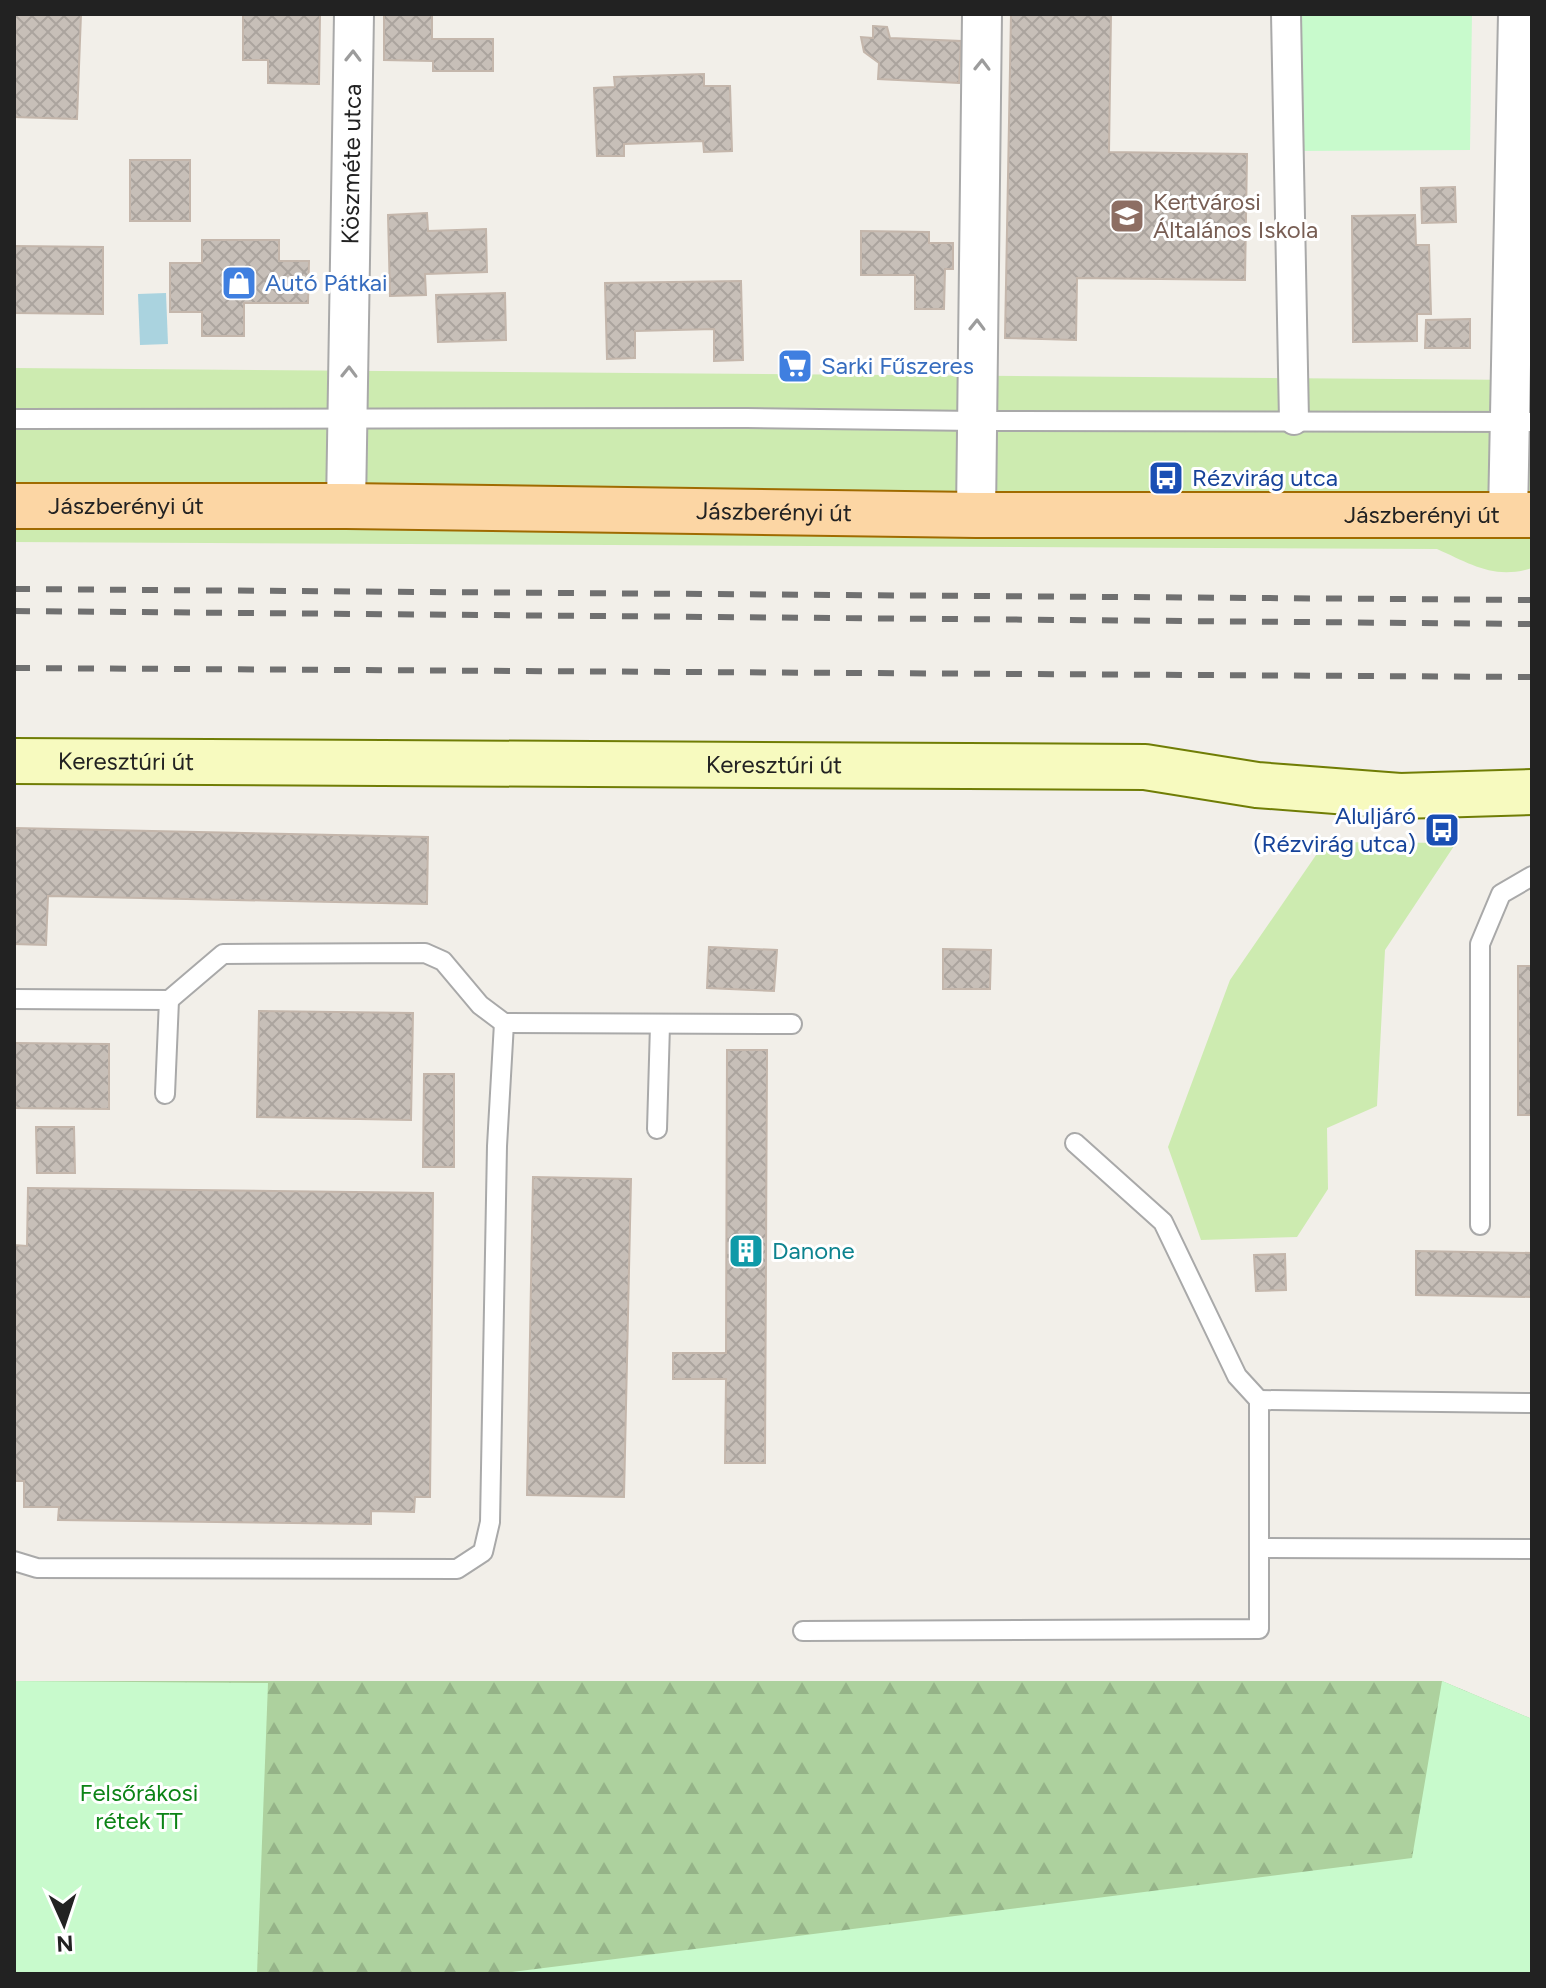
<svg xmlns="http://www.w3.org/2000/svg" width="1546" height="1988" font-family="Figtree,sans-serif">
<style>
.grass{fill:#cdebb0}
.forest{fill:url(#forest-firs)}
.park{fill:#c8facc}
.water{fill:#aad3df}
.building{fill:url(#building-cross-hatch);stroke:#c4b6ab;stroke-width:2}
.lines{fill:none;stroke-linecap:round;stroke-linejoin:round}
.service-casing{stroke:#a9a9a9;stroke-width:22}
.pedestrian-casing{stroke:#a9a9a9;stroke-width:32}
.minor-casing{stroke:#a9a9a9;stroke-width:42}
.secondary-casing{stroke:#707d05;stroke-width:48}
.primary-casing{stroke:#a06b00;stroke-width:48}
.service{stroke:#fff;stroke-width:18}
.pedestrian{stroke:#fff;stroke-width:28}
.minor{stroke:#fff;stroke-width:38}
.secondary{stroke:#f7fabf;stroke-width:44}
.primary{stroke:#fcd6a4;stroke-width:44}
.rail{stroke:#707070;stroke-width:6;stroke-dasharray:16 16;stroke-linecap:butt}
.oneway{stroke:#9c9c9c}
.labels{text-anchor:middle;stroke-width:6;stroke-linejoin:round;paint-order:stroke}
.street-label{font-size:24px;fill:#222;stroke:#fff}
.education-label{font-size:24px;fill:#785e54;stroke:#fff;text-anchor:start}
.shop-label{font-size:24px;fill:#366cbe;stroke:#fff;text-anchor:start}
.transit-label{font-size:24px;fill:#164399;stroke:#fff;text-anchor:start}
.culture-label{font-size:24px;fill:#0d838f;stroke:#fff;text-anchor:start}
.park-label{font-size:24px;fill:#0c8416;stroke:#fff}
</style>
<defs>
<pattern id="forest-firs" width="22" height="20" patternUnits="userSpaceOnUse" patternTransform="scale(2)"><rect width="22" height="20" fill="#add19e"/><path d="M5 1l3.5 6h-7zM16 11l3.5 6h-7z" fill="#95b388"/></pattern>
<pattern id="building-cross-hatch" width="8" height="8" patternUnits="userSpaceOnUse" patternTransform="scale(2)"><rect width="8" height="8" fill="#c7bfb8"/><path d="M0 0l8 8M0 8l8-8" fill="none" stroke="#aba49e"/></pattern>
</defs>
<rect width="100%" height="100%" fill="#f2efe9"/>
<g class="grass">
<path d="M 14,368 L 1532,380 L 1532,568 C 1494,580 1471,564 1437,549 L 14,542 Z"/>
<polygon points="1325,842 1456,843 1385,950 1377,1106 1327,1128 1328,1189 1297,1237 1201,1240 1168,1147 1230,980"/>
</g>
<polygon class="forest" points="14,1681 1442,1681 1532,1719 1532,1974 14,1974"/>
<g class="park">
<polygon points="1294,14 1472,14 1470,150 1298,151"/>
<polygon points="14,1681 268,1683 257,1974 14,1974"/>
<polygon points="1442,1681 1532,1719 1532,1974 497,1974 1412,1858"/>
</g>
<polygon class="water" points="166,293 168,344 140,345 138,294"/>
<g class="building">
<polygon points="14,14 81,14 77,119 14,117"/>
<polygon points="243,14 320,14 319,84 268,83 268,60 243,60"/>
<polygon points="384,14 432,14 432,39 493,39 493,71 433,71 433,61 384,60"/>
<polygon points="1011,14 1111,14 1109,152 1247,154 1245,280 1077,278 1076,340 1005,338"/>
<polygon points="873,26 887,27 890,38 961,41 959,83 878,79 879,63 864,52 861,37 873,38"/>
<polygon points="704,74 704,86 730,86 732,151 704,152 703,141 624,144 624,156 597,156 594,88 615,87 614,77"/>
<rect x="130" y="160" width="60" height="61"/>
<polygon points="1455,187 1456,222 1422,223 1421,188"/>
<polygon points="427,213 428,231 486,229 487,272 425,274 426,295 390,296 388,215"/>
<polygon points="1415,215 1416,245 1429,245 1431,314 1417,314 1417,341 1353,342 1352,216"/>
<polygon points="861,231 929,232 929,243 953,243 953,269 945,269 944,309 915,309 915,275 861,275"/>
<polygon points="202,240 279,240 279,261 309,261 308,303 244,303 244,336 202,336 202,312 170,312 170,263 202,263"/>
<polygon points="14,246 103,247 103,314 14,313"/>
<polygon points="741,281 743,360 714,361 714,329 635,331 635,358 607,359 605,283"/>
<polygon points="505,293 506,340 438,342 436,295"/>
<polygon points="1470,319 1470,348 1425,348 1426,320"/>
<polygon points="14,828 428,837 427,904 48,896 46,945 14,944"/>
<polygon points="709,947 777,950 774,991 707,988"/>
<polygon points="943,949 991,950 990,989 943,989"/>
<rect x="1518" y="966" width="14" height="149"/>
<polygon points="259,1011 413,1013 411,1120 257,1117"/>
<polygon points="14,1043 109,1044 109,1109 14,1108"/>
<polygon points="727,1050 767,1050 765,1463 725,1463 726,1379 673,1379 673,1353 726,1353"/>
<polygon points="424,1074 454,1074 454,1167 423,1167"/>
<polygon points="36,1127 74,1127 75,1173 37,1173"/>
<polygon points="533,1177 631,1179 624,1497 527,1495"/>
<polygon points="28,1188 433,1193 430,1497 415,1497 414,1512 371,1511 371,1524 58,1520 59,1507 24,1507 24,1481 14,1481 14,1245 27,1246"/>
<polygon points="1416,1251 1532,1253 1532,1297 1416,1295"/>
<polygon points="1285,1254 1286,1290 1256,1291 1254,1255"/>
</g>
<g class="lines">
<defs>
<g id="service">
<polyline points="14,419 747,418 976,421 1532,422"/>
<polyline points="14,999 169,1000 223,954 425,953 443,961 480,1005 504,1023 792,1024"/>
<polyline points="165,1094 169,1000"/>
<polyline points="657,1129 660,1025"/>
<polyline points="1480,1225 1480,944 1501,894 1532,876"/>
<polyline points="1259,1400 1532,1403"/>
<polyline points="1259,1548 1532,1549"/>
<polyline points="14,1561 37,1568 457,1569 483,1552 490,1522 497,1146 504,1023"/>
<polyline points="803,1631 1259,1629 1259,1400 1237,1376 1163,1222 1075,1143"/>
</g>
<polyline id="pedestrian" points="1286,14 1294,420"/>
<g id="minor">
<path id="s1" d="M 346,506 L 354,14"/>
<polyline points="976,515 982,14"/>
<polyline points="1508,515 1518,14"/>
</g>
<g id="secondary">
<path id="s2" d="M 14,761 L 1145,767 L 1257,785 L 1400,796 L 1532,792"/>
</g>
<g id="primary">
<path id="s3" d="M 14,506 L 346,506 L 976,515 L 1532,515"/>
</g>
</defs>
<use href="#service" class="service-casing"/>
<use href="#pedestrian" class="pedestrian-casing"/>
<use href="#minor" class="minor-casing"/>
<use href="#secondary" class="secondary-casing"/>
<use href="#primary" class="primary-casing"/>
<use href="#service" class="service"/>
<use href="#pedestrian" class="pedestrian"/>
<use href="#minor" class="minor"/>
<use href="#secondary" class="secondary"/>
<use href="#primary" class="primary"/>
<g class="rail">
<polyline points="14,589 1532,600"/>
<polyline points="14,611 1532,624"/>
<polyline points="14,668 1532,677"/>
</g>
</g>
<defs><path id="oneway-chevron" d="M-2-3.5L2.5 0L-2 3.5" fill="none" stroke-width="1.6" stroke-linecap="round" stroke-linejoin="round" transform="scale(2)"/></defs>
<g class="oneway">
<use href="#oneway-chevron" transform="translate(353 56) rotate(-89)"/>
<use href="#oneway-chevron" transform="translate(982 65) rotate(-89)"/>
<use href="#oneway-chevron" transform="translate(977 325) rotate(-89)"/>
<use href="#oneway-chevron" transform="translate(349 372) rotate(-89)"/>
</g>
<defs>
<symbol id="school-square" viewBox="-11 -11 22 22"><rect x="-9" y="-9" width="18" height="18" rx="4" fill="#8d6e63" stroke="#fff"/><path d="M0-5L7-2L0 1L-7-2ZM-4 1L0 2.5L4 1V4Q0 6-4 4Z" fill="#fff"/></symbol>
<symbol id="shop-square" viewBox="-11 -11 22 22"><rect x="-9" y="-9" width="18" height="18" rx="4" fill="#3f7fe0" stroke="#fff"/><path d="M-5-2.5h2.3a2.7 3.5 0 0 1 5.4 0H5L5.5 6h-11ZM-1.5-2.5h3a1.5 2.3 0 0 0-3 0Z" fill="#fff"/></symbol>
<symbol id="supermarket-square" viewBox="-11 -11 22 22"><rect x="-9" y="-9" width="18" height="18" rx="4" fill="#3f7fe0" stroke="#fff"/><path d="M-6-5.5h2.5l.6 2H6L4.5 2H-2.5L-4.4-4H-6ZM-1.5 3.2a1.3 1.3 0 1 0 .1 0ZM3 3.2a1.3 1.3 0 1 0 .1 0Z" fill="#fff"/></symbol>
<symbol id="bus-square" viewBox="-11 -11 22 22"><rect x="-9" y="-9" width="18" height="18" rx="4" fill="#1a4fb4" stroke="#fff"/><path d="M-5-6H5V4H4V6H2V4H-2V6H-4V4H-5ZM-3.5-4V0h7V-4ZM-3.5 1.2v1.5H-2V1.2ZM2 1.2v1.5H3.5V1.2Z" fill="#fff"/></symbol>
<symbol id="building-square" viewBox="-11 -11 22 22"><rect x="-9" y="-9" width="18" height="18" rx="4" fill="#0f9aa8" stroke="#fff"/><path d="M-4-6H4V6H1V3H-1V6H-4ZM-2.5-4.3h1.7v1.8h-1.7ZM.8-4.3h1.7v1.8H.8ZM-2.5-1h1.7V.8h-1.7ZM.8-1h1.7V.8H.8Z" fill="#fff"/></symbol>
</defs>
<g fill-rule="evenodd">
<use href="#school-square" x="1107" y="196" width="40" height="40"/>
<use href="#shop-square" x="219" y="263" width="40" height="40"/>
<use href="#supermarket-square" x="775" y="346" width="40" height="40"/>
<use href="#bus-square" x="1146" y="458" width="40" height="40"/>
<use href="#bus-square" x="1422" y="810" width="40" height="40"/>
<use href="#building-square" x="726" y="1231" width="40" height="40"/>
</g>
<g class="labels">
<g class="street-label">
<text dy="8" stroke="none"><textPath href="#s1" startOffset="342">Köszméte utca</textPath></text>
<text dy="8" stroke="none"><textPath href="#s3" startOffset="112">Jászberényi út</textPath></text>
<text dy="8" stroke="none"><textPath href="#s3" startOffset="760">Jászberényi út</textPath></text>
<text dy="8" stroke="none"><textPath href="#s3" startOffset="1408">Jászberényi út</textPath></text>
<text dy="8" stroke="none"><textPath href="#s2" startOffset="112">Keresztúri út</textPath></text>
<text dy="8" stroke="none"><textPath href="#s2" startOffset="760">Keresztúri út</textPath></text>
</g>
<g class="education-label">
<text x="1153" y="210">Kertvárosi<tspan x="1153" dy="28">Általános Iskola</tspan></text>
</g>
<g class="shop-label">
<text x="265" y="291">Autó Pátkai</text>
<text x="821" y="374">Sarki Fűszeres</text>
</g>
<g class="transit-label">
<text x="1192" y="486">Rézvirág utca</text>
<text x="1416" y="824" text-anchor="end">Aluljáró<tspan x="1416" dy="28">(Rézvirág utca)</tspan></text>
</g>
<g class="culture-label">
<text x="772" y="1259">Danone</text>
</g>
<g class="park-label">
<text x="139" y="1801">Felsőrákosi<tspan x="139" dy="28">rétek TT</tspan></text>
</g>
</g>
<rect width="1546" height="1988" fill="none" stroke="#222222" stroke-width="32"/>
<g transform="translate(64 1924) rotate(177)" stroke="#ffffff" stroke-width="6" paint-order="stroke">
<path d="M0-6L14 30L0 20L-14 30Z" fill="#222222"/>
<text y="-12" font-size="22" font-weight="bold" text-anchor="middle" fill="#222222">N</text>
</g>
</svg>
